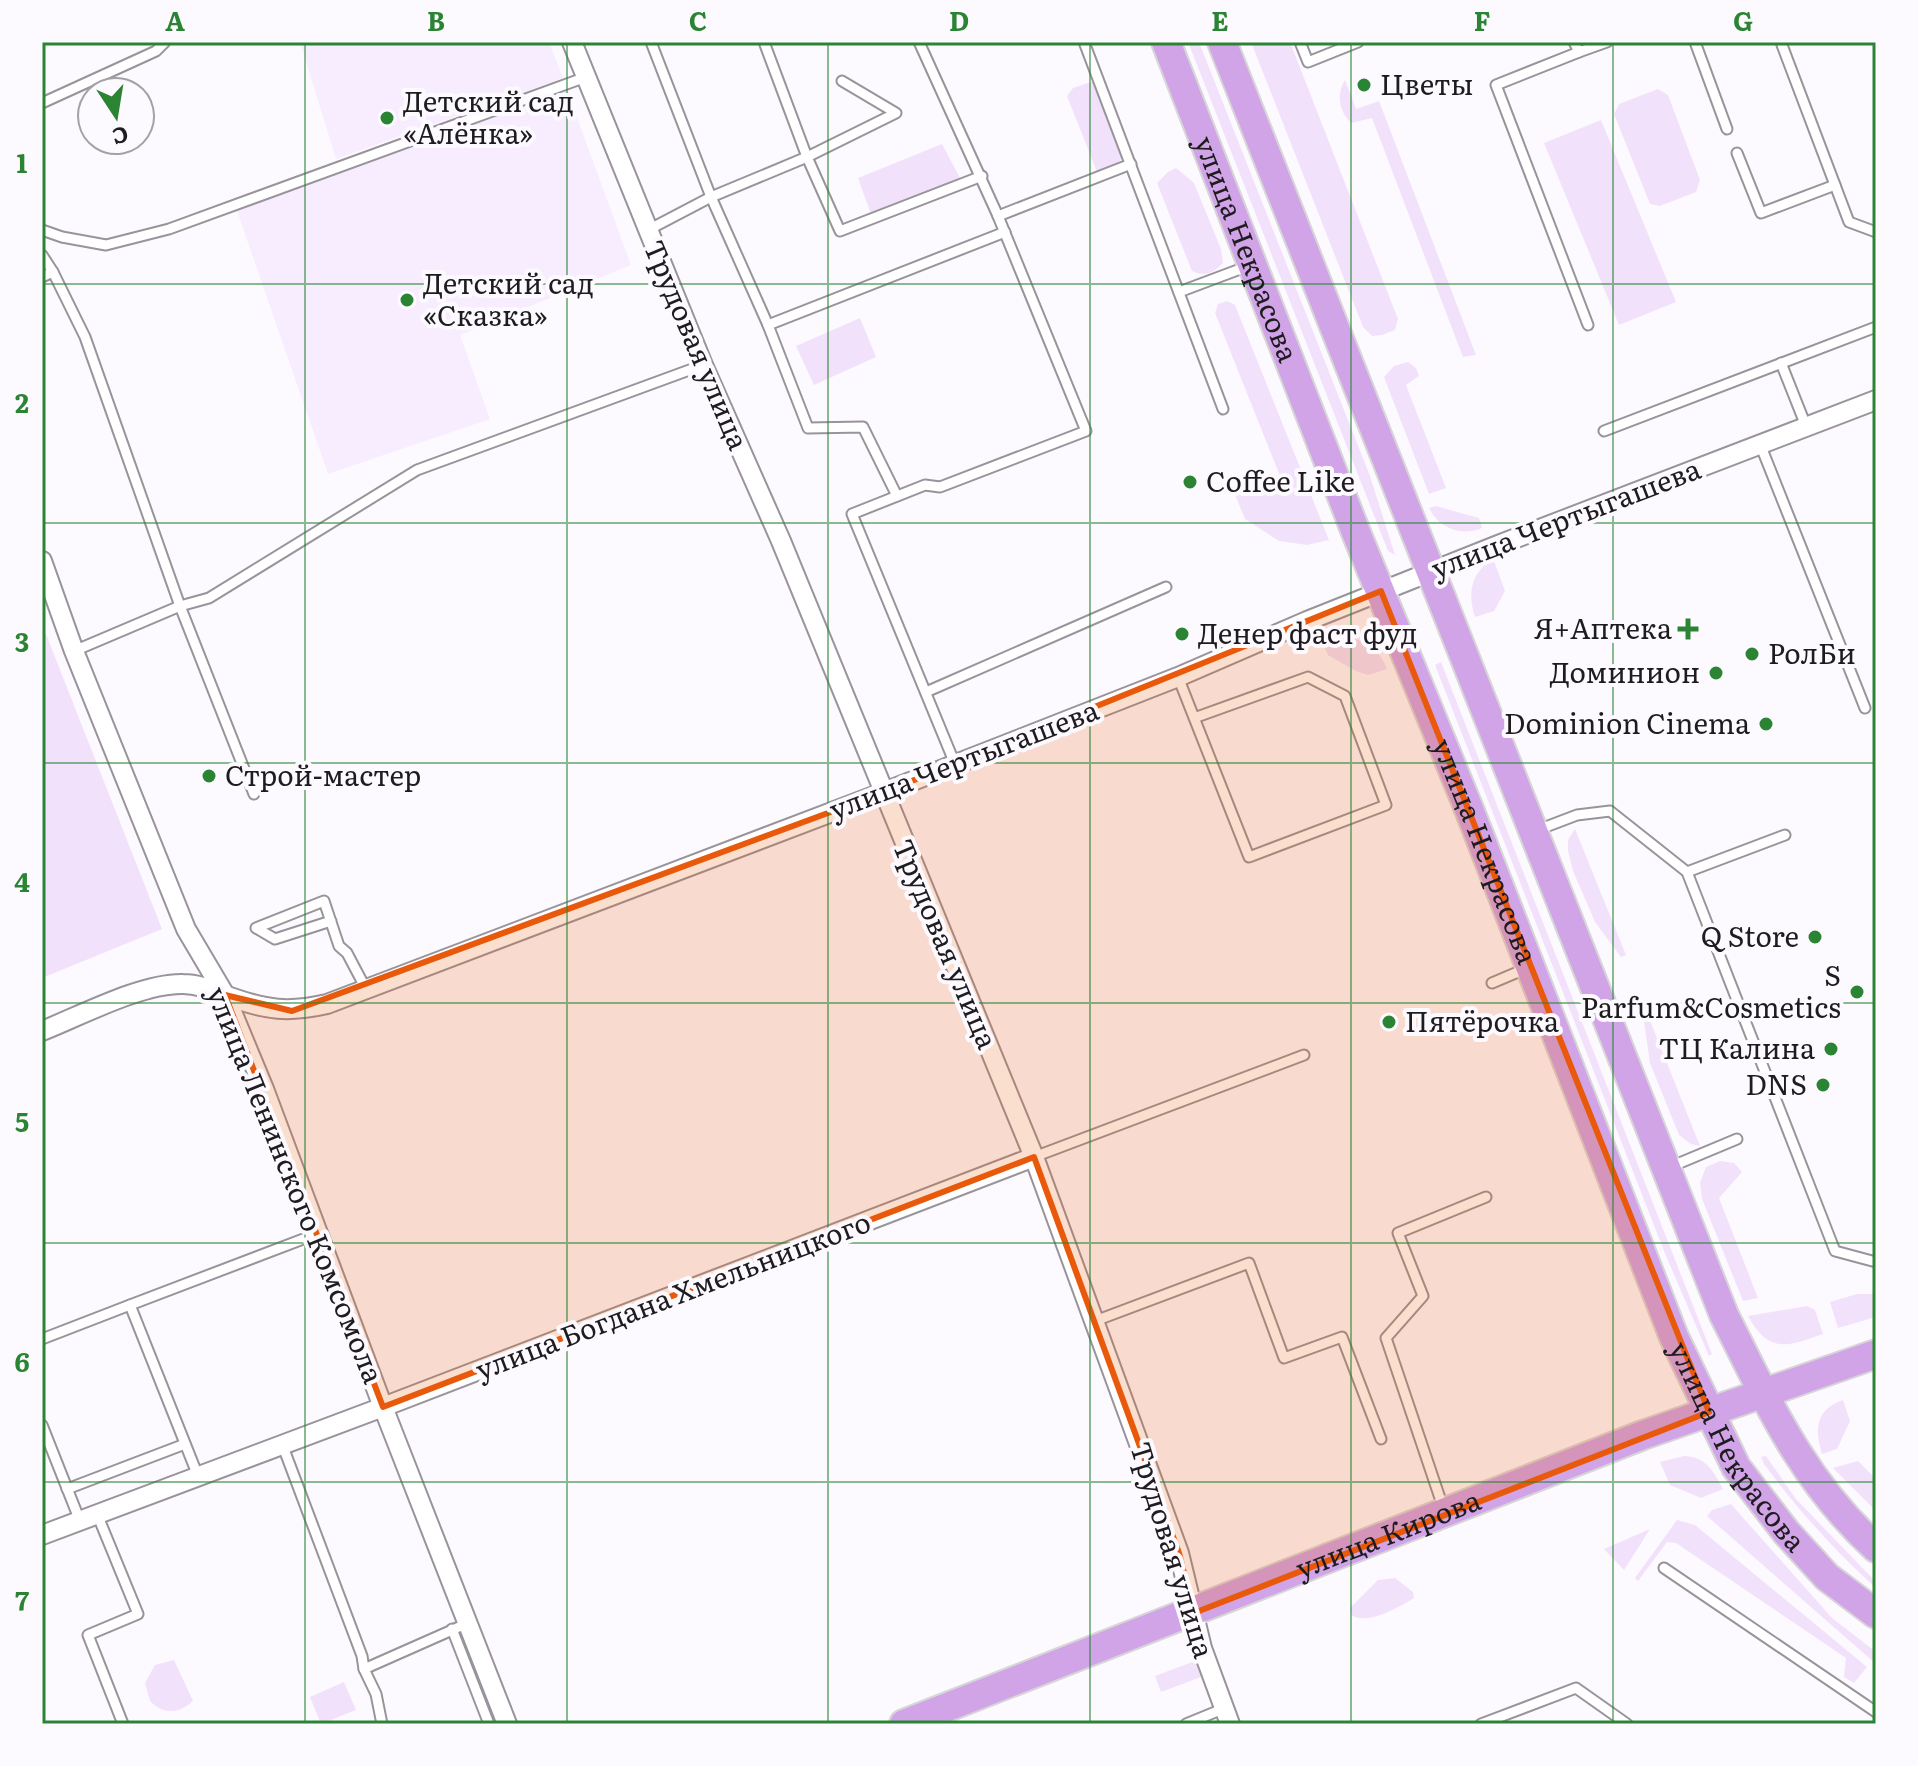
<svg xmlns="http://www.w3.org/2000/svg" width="1918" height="1766" font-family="Literata,serif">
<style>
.built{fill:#f8edfe}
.green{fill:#f2e1fb}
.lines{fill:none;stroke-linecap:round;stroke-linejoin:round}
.lane-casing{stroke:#99939c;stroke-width:13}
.street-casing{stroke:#99939c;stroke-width:22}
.primary-casing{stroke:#d7d6d7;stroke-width:32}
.lane{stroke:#fff;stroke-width:9}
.street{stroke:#fff;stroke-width:18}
.primary{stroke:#d1a4e8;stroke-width:28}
.marked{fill:#e8590c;fill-opacity:0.2;stroke:#e8590c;stroke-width:6;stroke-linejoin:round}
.grid{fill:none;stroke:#2a8434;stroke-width:2;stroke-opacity:0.55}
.poi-dot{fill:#2a8434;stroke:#fdfaff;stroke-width:3}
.labels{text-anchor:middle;stroke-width:8;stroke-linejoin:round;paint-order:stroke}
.poi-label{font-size:28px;fill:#1f1c20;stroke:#fdfaff;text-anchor:start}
.street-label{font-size:28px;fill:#1f1c20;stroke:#fdfaff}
.neatline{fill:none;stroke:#2a8434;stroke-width:3}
.grid-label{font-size:26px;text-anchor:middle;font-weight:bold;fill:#2a8434}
</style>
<rect width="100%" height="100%" fill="#fdfaff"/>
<g class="built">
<polygon points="300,42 549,42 563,78 336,159"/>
<polygon points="567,90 631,265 460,335 490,419 328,474 237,211"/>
</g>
<g class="green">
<polygon points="1188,42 1199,42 1370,476 1395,555 1388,551"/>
<polygon points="1251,42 1290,42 1398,319 1395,330 1382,335 1372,336 1363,327"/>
<path d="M 1345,80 L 1356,109 L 1379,101 L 1476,355 L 1463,357 L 1372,118 L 1351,123 C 1339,111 1336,94 1345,80 Z"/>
<polygon points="1094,81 1124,155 1118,163 1097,172 1067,96 1073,88"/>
<polygon points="1658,89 1668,95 1700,180 1696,192 1660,206 1650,204 1614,114 1619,104"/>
<polygon points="1601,120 1676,302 1619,325 1544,143"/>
<polygon points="942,144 961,180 872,217 858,178"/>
<path d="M 1176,168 L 1194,183 L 1221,249 L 1223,263 C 1213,273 1206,277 1192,271 L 1157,183 L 1168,172 Z"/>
<polygon points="1227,301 1235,305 1329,540 1307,545 1279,541 1245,519 1234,492 1280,476 1215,313 1218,304"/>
<polygon points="860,318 876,357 814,385 796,346"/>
<polygon points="1408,362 1416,368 1419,376 1406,385 1446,488 1429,494 1384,377 1394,366"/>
<path d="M 1436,506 L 1479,518 L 1482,528 C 1461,537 1439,528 1429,508 Z"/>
<path d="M 1493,558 L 1505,591 L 1494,611 L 1475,617 C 1467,592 1471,574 1493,558 Z"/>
<polygon points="42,624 162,929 42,978"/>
<path d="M 1341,635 C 1363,640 1378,646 1387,669 L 1368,675 L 1356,671 L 1328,655 L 1321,640 Z"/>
<polygon points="1441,662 1712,1354 1709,1356 1666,1256 1435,665"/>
<polygon points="1575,829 1626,955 1621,957 1595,922 1573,871 1568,851 1568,840"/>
<polygon points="1647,1013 1700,1146 1691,1144 1679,1135 1650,1063 1643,1015"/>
<polygon points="1720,1161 1734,1163 1742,1172 1719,1198 1758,1298 1743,1301 1702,1199 1700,1183 1706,1167"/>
<polygon points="1857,1294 1876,1294 1876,1317 1838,1328 1830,1302"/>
<path d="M 1807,1306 L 1815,1310 L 1823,1334 C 1787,1347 1769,1354 1748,1316 Z"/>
<path d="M 1843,1400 L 1850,1421 L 1837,1449 L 1822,1454 C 1814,1429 1816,1409 1843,1400 Z"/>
<path d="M 1684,1456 C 1707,1457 1713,1471 1723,1489 L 1701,1498 L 1670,1485 L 1660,1462 Z"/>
<path d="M 1766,1456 L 1796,1499 L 1876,1582 L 1876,1588 C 1834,1550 1798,1510 1764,1464 L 1761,1457 Z"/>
<polygon points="1858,1461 1876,1479 1876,1511 1833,1468"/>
<polygon points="1731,1504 1832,1618 1876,1652 1876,1664 1707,1516 1712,1510"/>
<polygon points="1677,1520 1695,1525 1867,1667 1854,1683 1844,1677 1846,1658 1676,1543 1667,1542 1638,1581 1635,1578"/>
<polygon points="1650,1529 1624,1570 1604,1549"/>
<path d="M 1395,1578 L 1413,1592 L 1414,1598 C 1399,1607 1368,1626 1351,1615 L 1350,1608 L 1378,1580 Z"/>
<path d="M 174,1660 L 193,1701 C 179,1714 164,1715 150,1701 L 145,1683 L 155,1665 Z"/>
<polygon points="1195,1661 1201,1677 1161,1692 1155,1676"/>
<polygon points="344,1682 356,1710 321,1724 310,1697"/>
</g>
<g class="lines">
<defs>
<g id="lane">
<polyline points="651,42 711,197 768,325 808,428 863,427 897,496"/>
<polyline points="764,42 807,157 840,231 982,176"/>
<polyline points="919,42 998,216 1131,164"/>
<polyline points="1084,42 1223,409"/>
<polyline points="1300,42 1308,62 1358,42"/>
<polyline points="1574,42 1579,52 1607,42"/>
<polyline points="1695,42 1727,129"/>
<polyline points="1782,45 1849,222 1876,232"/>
<polyline points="1579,52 1496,85 1588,325"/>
<polyline points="42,103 156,51 165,42"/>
<polyline points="1737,153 1761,213 1835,185"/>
<polyline points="42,230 62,237 106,245 169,229 586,77"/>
<polyline points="648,230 711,197 807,157 896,113 842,81"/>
<polyline points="42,255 53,272 42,277"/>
<polyline points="53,272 85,337 180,606 254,794"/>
<polyline points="1179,292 1251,265"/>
<polyline points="768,325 1005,232"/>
<polyline points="1781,363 1806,426"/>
<polyline points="1604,431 1876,327"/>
<polyline points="1760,444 1865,708"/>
<polyline points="74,651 180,606 209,598 417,470 703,365"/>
<polyline points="1178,677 1249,857 1386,805 1345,696 1308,677 1194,718"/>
<polyline points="926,692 1166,587"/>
<polyline points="955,764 852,514 925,485 940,487 1086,431 998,216"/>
<polyline points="1535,831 1577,815 1610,811 1687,872 1785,835"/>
<polyline points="1687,872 1835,1251 1876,1262"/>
<polyline points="331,921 275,939 256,928 324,901 339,946 347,953 366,989"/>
<polyline points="1492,983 1525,969"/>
<polyline points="1034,1157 1304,1055"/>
<polyline points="1670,1167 1737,1139"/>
<polyline points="1095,1321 1249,1263 1284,1358 1342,1337 1381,1439"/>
<polyline points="42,1339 130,1305"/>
<polyline points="42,1425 80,1521"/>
<polyline points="282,1444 362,1656 364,1669 376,1694 382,1724"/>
<polyline points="198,1476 130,1305 319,1233"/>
<polyline points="67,1489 185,1444"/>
<polyline points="1444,1510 1386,1338 1423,1296 1398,1233 1486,1197"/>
<polyline points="97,1514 138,1614 88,1635 123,1724"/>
<polyline points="1664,1568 1876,1712"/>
<polyline points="452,1629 489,1724"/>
<polyline points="364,1669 468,1623"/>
<polyline points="1186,1724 1225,1708"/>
<polyline points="1481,1724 1576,1688 1627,1724"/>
</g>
<g id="street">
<polyline points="572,42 703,365 781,541 1034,1157 1179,1553 1202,1648 1230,1724"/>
<polyline points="42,561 74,651 186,929 225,995 264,1089 383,1407 507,1724"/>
<path d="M 42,1031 C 80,1016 142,983 183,984 C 200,984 214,991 230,997 C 267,1010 288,1013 327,1004 L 882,793 L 1178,677 L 1307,621 L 1498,545 L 1876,400"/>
<polyline points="42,1535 383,1407 1034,1157"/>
</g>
<g id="primary">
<path id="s1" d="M 1166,42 L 1355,530 L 1469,809 L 1674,1337 L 1736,1467 L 1786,1532 L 1827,1577 L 1876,1614"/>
<path d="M 1222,42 L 1724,1315 C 1769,1404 1801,1479 1876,1548"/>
<path id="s2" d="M 904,1724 L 1643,1435 L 1876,1354"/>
</g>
</defs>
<use href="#lane" class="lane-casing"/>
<use href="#street" class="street-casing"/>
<use href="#primary" class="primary-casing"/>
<use href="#lane" class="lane"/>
<use href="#street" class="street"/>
<use href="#primary" class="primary"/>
</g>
<path class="marked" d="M 1381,591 L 1709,1412 L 1194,1613 L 1179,1553 L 1034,1157 L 383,1407 L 225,995 L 292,1011 L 882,793 Z"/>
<path class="grid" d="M 305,42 L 305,1724M 567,42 L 567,1724M 828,42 L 828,1724M 1090,42 L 1090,1724M 1351,42 L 1351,1724M 1613,42 L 1613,1724M 42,284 L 1876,284M 42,523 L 1876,523M 42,763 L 1876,763M 42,1003 L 1876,1003M 42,1243 L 1876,1243M 42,1482 L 1876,1482"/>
<g class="poi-dot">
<circle cx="1364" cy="85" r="8"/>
<circle cx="387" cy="118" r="8"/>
<circle cx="407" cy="300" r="8"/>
<circle cx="1190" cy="482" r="8"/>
<path d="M1684 617h8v8h8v8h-8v8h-8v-8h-8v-8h8z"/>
<circle cx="1182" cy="634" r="8"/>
<circle cx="1752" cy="654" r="8"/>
<circle cx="1716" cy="673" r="8"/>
<circle cx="1766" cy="724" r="8"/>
<circle cx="209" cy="776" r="8"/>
<circle cx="1815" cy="937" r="8"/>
<circle cx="1857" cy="992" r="8"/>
<circle cx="1389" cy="1022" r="8"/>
<circle cx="1831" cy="1049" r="8"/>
<circle cx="1823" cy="1085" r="8"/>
</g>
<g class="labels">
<g class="poi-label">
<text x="1380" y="95">Цветы</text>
<text x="403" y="112">Детский сад<tspan x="403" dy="32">«Алёнка»</tspan></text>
<text x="423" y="294">Детский сад<tspan x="423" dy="32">«Сказка»</tspan></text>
<text x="1206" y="492">Coffee Like</text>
<text x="1672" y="639" text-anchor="end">Я+Аптека</text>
<text x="1198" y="644">Денер фаст фуд</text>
<text x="1768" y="664">РолБи</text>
<text x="1700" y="683" text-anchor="end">Доминион</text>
<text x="1750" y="734" text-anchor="end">Dominion Cinema</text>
<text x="225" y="786">Строй-мастер</text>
<text x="1799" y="947" text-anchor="end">Q Store</text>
<text x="1841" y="986" text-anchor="end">S<tspan x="1841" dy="32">Parfum&amp;Cosmetics</tspan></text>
<text x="1405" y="1032">Пятёрочка</text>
<text x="1815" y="1059" text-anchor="end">ТЦ Калина</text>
<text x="1807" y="1095" text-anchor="end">DNS</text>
</g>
<g class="street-label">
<text dy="10" stroke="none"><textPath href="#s1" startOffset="222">улица Некрасова</textPath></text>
<text transform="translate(696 345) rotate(67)" y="10">Трудовая улица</text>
<text transform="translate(1566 519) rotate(-21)" y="10">улица Чертыгашева</text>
<text transform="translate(964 760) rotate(-21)" y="10">улица Чертыгашева</text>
<text dy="10" stroke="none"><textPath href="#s1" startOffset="870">улица Некрасова</textPath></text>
<text transform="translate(945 944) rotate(67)" y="10">Трудовая улица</text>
<text transform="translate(295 1185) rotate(68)" y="10">улица Ленинского Комсомола</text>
<text transform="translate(673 1296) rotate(-21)" y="10">улица Богдана Хмельницкого</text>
<text dy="10" stroke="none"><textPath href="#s1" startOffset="1518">улица Некрасова</textPath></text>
<text dy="10" stroke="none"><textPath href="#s2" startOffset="520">улица Кирова</textPath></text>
<text transform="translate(1172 1550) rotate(73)" y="10">Трудовая улица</text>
</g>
</g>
<rect width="1918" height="1766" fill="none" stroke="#fdfaff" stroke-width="88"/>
<g transform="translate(116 116) rotate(168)"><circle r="38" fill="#fdfaff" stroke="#a4a1a6" stroke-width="2"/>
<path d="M0-6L14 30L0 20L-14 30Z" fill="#2a8434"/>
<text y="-12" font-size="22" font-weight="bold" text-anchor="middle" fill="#1f1c20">С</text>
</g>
<rect x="44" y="44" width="1830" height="1678" class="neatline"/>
<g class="grid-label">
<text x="175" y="31">A</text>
<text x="436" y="31">B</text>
<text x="698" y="31">C</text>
<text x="959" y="31">D</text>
<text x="1220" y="31">E</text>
<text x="1482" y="31">F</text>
<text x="1743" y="31">G</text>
<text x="22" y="173">1</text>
<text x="22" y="413">2</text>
<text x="22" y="652">3</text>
<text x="22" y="892">4</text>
<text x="22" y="1132">5</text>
<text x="22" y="1372">6</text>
<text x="22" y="1611">7</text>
</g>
</svg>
